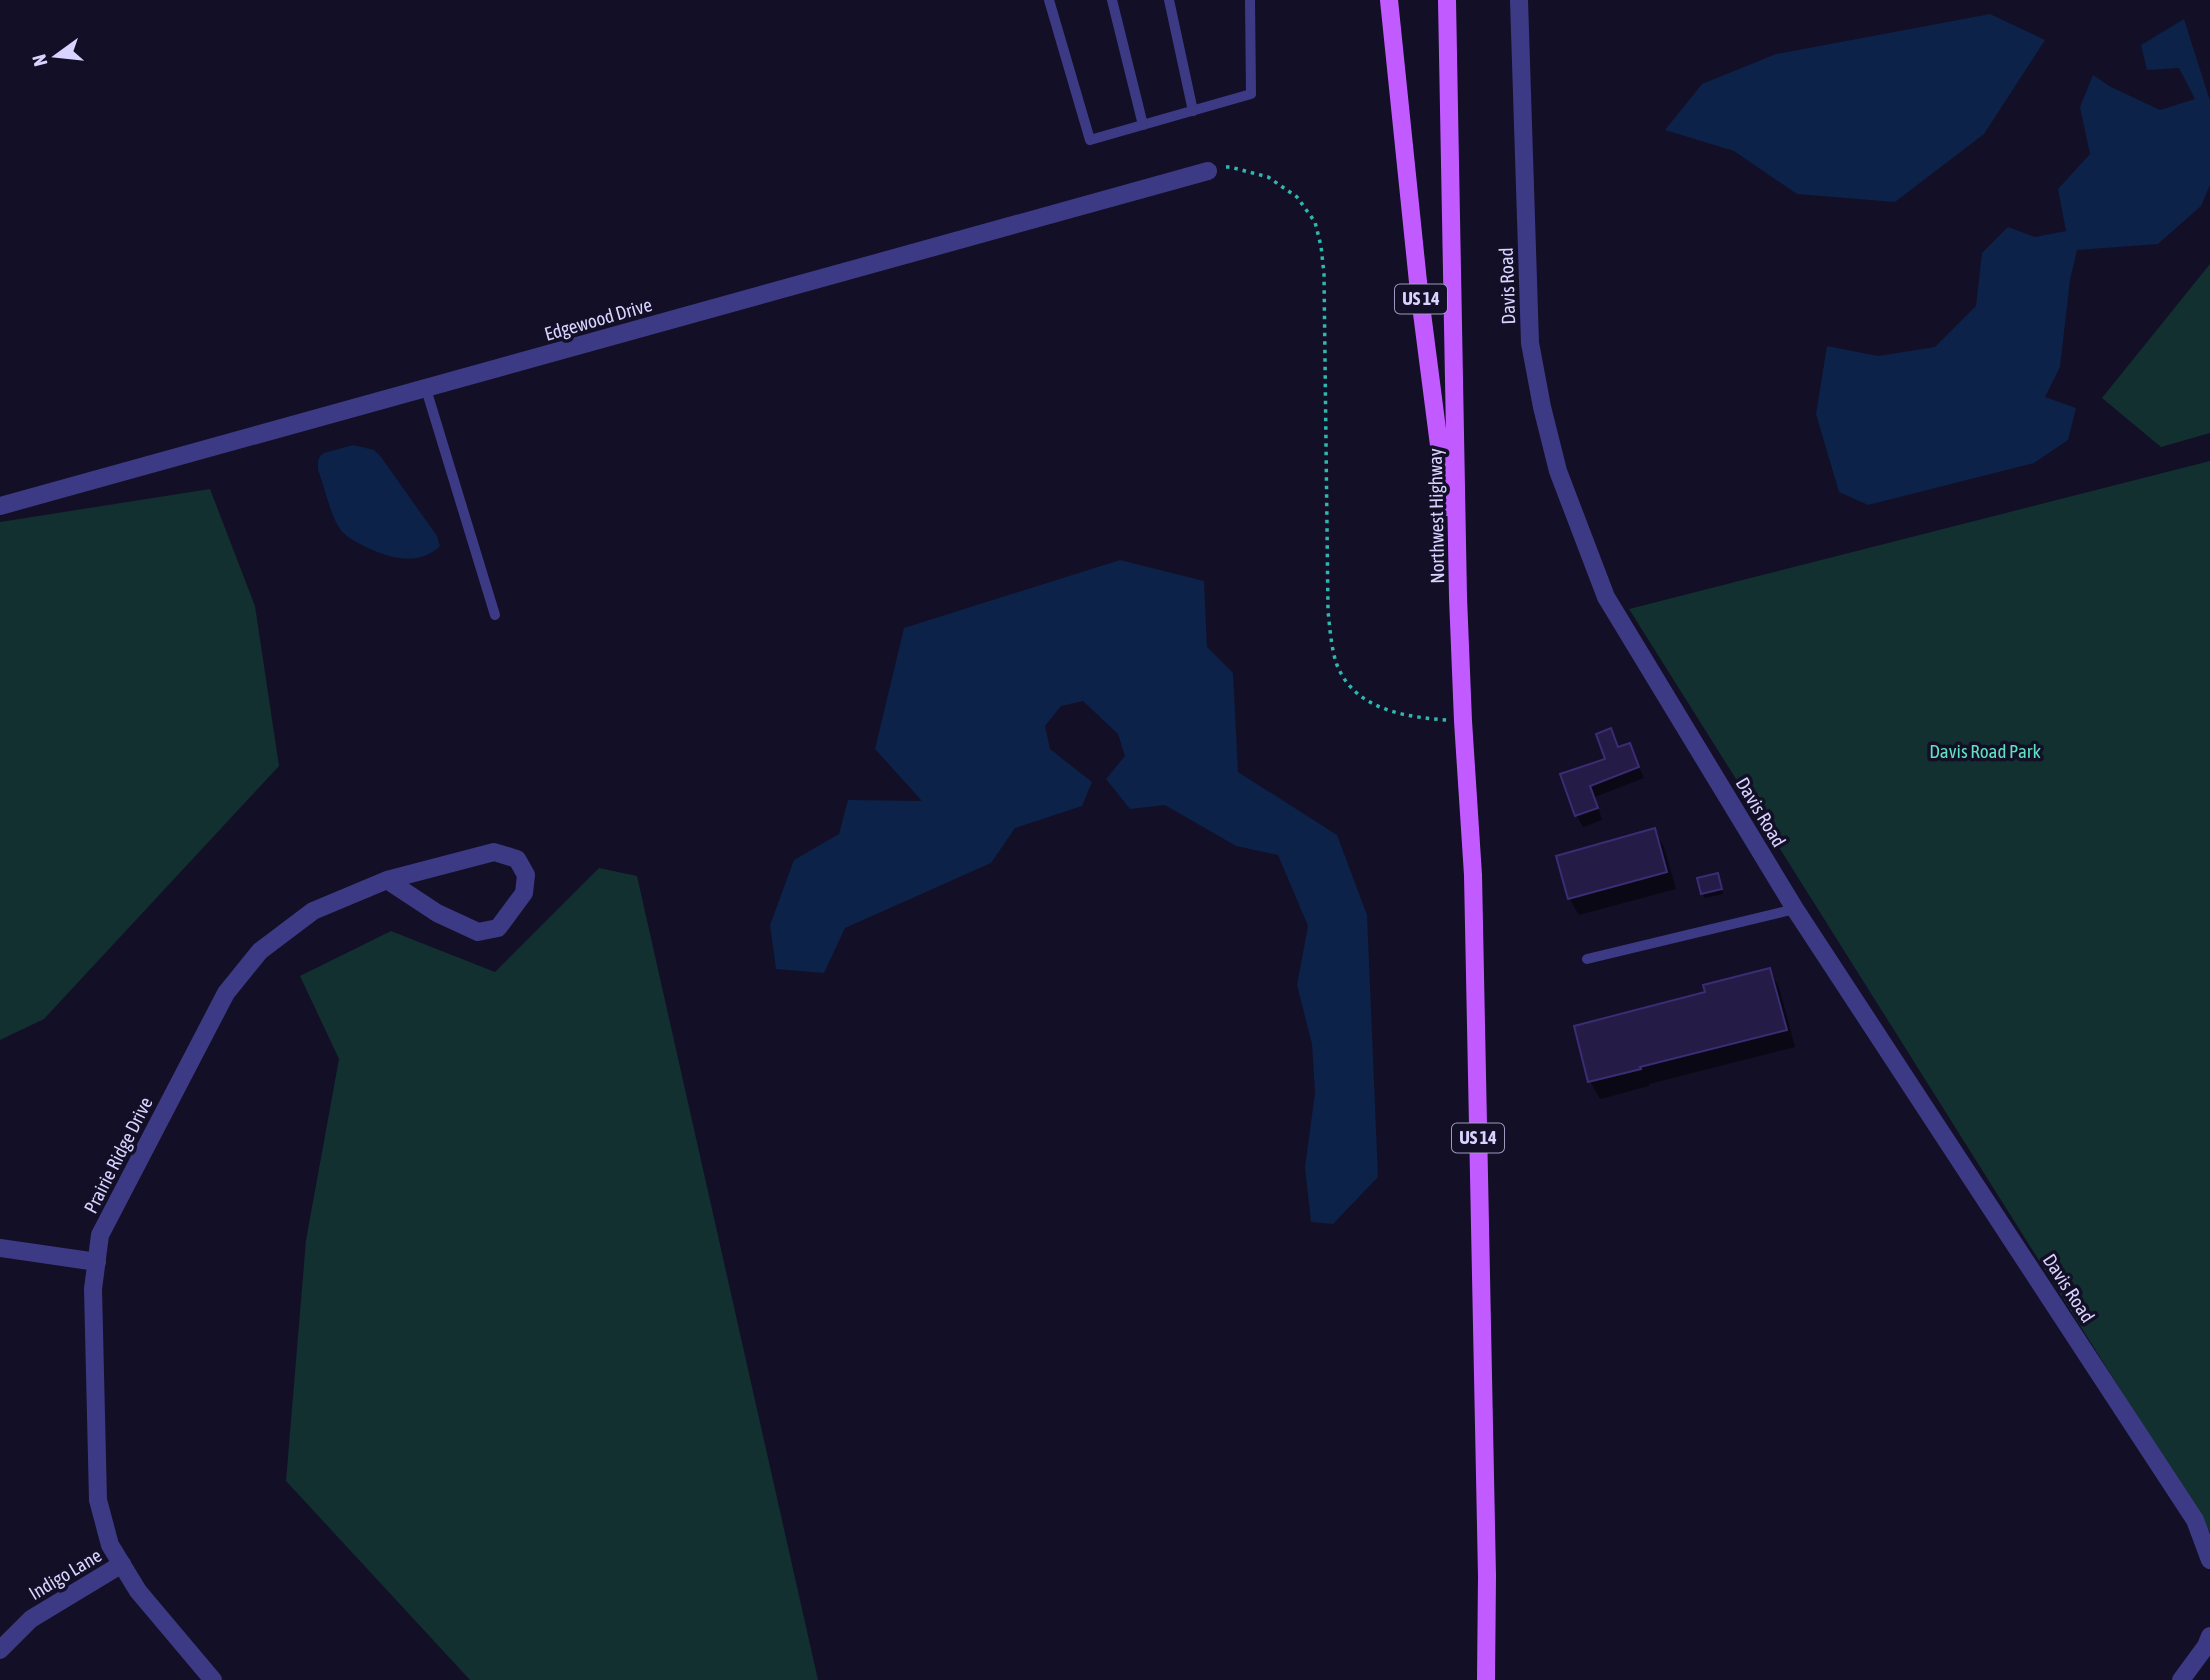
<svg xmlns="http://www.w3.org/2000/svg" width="2210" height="1680" font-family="'Asap Condensed',sans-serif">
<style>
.green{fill:#12302f}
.water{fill:#0c2248}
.shadow{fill:#0007}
.building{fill:#241b47;stroke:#3b2d73;stroke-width:2}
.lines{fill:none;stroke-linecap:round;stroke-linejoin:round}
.path{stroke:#2fb8b0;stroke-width:3.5;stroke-dasharray:3.5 5;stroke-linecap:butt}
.service{stroke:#3d3a85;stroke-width:10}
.minor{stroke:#3d3a85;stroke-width:18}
.primary{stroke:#c25bff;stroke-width:18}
.labels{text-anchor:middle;stroke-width:7;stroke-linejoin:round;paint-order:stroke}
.shield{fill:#130f26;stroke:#9e99be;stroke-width:2}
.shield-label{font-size:18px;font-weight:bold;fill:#d9d4ff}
.street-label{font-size:19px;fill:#d9d4ff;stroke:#130f26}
.park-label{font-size:19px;fill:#5fe0c0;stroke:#130f26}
</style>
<rect width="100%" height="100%" fill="#130f26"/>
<g class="green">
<polygon points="2210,264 2210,433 2161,447 2102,398"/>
<polygon points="2210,461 2210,1532 1629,609"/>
<polygon points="210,489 255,606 279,766 44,1019 0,1040 0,522"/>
<polygon points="599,868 637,876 818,1680 470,1680 286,1481 306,1240 339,1059 300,976 391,931 495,972"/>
</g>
<g class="water">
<polygon points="1990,14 2045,40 1984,134 1895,202 1797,194 1734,151 1665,130 1702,84 1776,54"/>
<polygon points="2184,19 2210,101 2210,185 2201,206 2158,244 2077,250 2070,280 2060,367 2045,397 2076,408 2068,440 2034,463 1868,505 1839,492 1816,414 1827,346 1878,356 1935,347 1976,306 1982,253 2008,227 2035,237 2066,231 2058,189 2090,154 2080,107 2093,75 2111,87 2160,110 2195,99 2179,68 2147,70 2141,45"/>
<path d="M 353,445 L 374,450 L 381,457 L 437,536 L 440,546 C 419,567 387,558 364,546 C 354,541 344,536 338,526 C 329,510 325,488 318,470 C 318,463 317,457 324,453 Z"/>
<polygon points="1120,560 1204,581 1207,647 1233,673 1238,772 1337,835 1367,915 1378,1177 1333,1224 1311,1222 1305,1167 1315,1093 1312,1044 1297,985 1308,926 1278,855 1236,846 1165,805 1130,809 1106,779 1125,756 1118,734 1083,701 1061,706 1045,726 1050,749 1092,782 1082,806 1015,828 991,863 845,928 824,973 776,969 770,925 794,860 839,834 848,800 922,801 875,749 904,628"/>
</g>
<g class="shadow">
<polygon points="1610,730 1620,749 1629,745 1644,778 1595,797 1602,820 1583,827 1577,816 1563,775 1608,760"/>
<polygon points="1654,830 1664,847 1676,889 1579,915 1569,898"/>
<polygon points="1720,880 1723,894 1705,898 1702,893"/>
<polygon points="1770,970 1779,987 1795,1047 1649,1084 1649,1086 1600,1099 1590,1081 1707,994"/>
</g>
<g class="building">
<polygon points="1611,728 1618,747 1630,743 1639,767 1590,786 1598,808 1575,816 1560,774 1605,759 1596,734"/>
<polygon points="1655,828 1667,872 1568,899 1556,856"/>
<polygon points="1718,873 1722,889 1701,894 1697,878"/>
<polygon points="1770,968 1787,1030 1640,1067 1641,1069 1588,1082 1574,1026 1705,992 1703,985"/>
</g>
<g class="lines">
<path class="path" d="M 1226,167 L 1230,167 L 1268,177 L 1297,197 L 1315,222 L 1321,246 L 1324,274 L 1328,611 C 1330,629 1331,648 1337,665 C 1355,710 1405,717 1447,720"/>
<g class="service">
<polyline points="1049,0 1090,140 1251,94 1250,0"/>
<polyline points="1112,0 1143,125"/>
<polyline points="1169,0 1193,111"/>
<polyline points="426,389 495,615"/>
<polyline points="1587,959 1795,909"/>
</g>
<g class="minor">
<polyline points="1519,0 1530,343 1542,407 1558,471 1606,597 1795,909 2195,1520 2210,1560"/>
<polyline points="0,506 1208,171"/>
<polyline points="0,1248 97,1262"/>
<polyline points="0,1650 31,1619 122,1564"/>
<polyline points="213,1680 138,1591 110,1545 98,1500 93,1289 100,1235 226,993 260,951 313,911 387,880 494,852 517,859 526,875 524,893 498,928 478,932 437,913 387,880"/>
<polyline points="2181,1680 2206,1646 2210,1636"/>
</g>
<g class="primary">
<polyline points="1389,0 1418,282 1447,507"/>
<polyline points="1447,0 1458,597 1463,721 1473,875 1487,1576 1486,1680"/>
</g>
</g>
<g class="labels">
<g class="shield">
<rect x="1395" y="284.5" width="52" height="29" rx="5"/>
<rect x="1452" y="1123.5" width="52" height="29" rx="5"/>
</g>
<g class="shield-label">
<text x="1421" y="305">US 14</text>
<text x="1478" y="1144">US 14</text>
</g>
<g class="street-label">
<text transform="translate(1507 286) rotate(-92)" y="7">Davis Road</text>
<text transform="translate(598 319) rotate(-16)" y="7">Edgewood Drive</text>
<text transform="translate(1436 516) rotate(-91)" y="7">Northwest Highway</text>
<text transform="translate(1761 812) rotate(59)" y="7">Davis Road</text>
<text transform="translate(118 1155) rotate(-63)" y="7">Prairie Ridge Drive</text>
<text transform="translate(2069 1288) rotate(57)" y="7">Davis Road</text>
<text transform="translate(65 1574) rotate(-31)" y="7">Indigo Lane</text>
</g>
<g class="park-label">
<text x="1985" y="758">Davis Road Park</text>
</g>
</g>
<g transform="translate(56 56) rotate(255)" stroke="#130f26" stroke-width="5" paint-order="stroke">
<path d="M0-5L12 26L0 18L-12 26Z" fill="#d9d4ff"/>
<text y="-10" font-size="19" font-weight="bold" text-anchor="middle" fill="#d9d4ff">N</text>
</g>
</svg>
